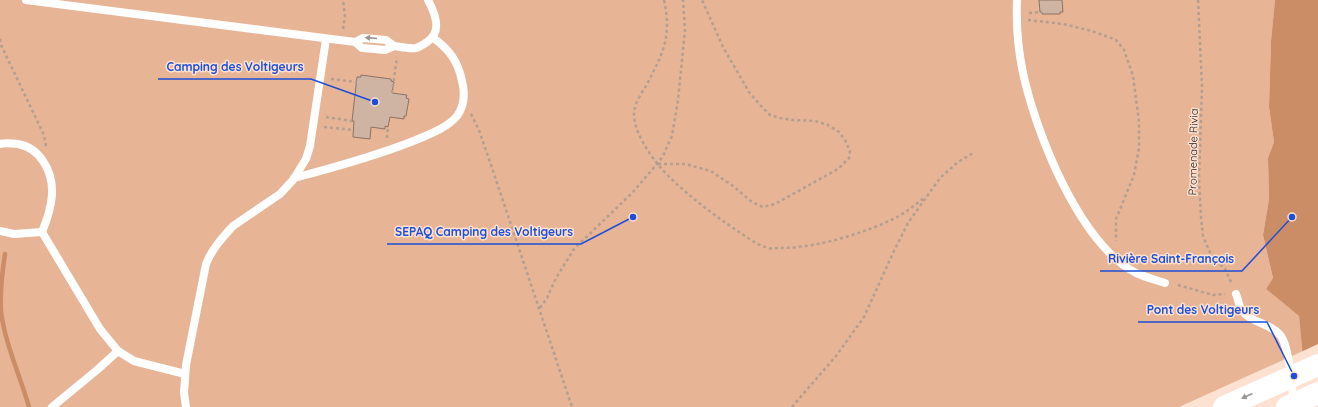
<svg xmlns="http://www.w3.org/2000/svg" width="1318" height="407" font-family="Quicksand,sans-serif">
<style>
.green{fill:#e7b495}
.water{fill:#cb8d66}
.pier{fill:#fee2d1}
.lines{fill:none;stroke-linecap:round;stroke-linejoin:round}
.stream{stroke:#cb8d66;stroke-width:4.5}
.building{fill:#cfb4a4;stroke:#8c7365}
.path{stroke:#b49e90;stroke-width:2.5;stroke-dasharray:3 3;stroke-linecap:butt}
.lane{stroke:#fff;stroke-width:8}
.highway{stroke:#fff;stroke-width:22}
.oneway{fill:#999592}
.labels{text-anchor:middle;stroke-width:3;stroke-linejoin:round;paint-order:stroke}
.street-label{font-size:11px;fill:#1d130d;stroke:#fee2d1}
.leader{fill:none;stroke:#1d4ed8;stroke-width:1.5}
.callout-dot{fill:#1d4ed8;stroke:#fee2d1;stroke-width:1.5}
.callout-label{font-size:12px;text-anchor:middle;font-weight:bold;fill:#1d4ed8;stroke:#fee2d1;stroke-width:3;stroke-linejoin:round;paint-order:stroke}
</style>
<rect width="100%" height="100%" fill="#fee2d1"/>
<polygon class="green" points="0,0 1275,0 1271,41 1269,107 1274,142 1268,158 1269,199 1263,235 1273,278 1266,289 1299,316 1303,351 1179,407 0,407"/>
<polygon class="water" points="1275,0 1318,0 1318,407 1308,407 1299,316 1266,289 1273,278 1263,235 1269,199 1268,158 1274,142 1269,107 1271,41"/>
<polygon class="pier" points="1318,344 1318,407 1306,407 1301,352"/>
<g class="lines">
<path class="stream" d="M 5,254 C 2,273 0,293 1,312 C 5,343 20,376 29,407"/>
</g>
<g class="building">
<polygon points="1039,0 1062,0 1063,12 1060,12 1060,14 1042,14 1042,12 1040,12"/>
<polygon points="361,75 391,79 391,81 394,82 392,93 407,95 406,98 409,99 406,116 404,116 404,119 390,117 388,127 385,126 385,129 371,127 370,139 353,137 354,121 352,121 357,77 361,77"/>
</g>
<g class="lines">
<g class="path">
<path d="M 664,0 C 672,38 663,53 646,86 C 641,94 634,104 634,114 C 634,138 661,171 679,186 C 699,204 717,217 739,232 C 748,238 757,245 768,248 C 772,249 776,248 780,248 C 816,248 867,233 899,216 C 909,210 917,203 926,197"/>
<polyline points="1198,0 1202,86 1199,179 1201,217 1203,236 1211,255 1225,269 1232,284"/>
<polyline points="1029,13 1042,12"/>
<polyline points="1028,20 1063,24 1092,31 1116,40 1124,50 1133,76 1139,122 1139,148 1134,175 1116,219 1116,241"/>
<polyline points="343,29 345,17 343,0"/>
<polyline points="0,39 1,45 44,135 46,146"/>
<polyline points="331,79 357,82"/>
<polyline points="392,93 397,57"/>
<polyline points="471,114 479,130 492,168 572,407"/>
<polyline points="326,117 352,121"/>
<polyline points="324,127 354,130"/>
<polyline points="387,138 388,127"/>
<polyline points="658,164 685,164 711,171 733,186 752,202 763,207 775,204 838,169 849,158 850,151 845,140 839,132 828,125 815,121 793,120 780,118 770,115 761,106 749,92 723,47 702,0"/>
<polyline points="1178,285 1213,295 1225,294"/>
<polyline points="540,308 547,298 556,278 574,249 633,192 657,164 663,156 672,136 678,100 685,30 683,0"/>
<polyline points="792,407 836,356 864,317 893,253 908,223 940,178 958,162 973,153"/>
</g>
<g class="lane">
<polyline points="26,0 355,42 362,48 375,49 385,50 394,46 386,40 363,38 355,42"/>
<path d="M 1017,0 C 1016,24 1018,49 1023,73 C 1036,133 1079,243 1136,273 C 1145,277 1156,280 1165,283"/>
<path d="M 394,46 C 401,47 409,49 416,48 C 420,47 424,44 427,42 C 443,32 435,13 428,0"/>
<path d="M 0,144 C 6,142 12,144 18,144 C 29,146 37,152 43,161 C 58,183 52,208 42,232"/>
<path d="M 294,178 C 336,167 376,156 416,140 C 430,134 447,128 457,116 C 465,105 465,93 462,81 C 458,61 449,49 432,37"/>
<polyline points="0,231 14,234 42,232"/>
<polyline points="42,232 100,329 118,351 134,361 185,374"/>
<path d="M 1236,294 C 1238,299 1239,305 1241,309 C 1250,323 1271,323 1281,336 C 1290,350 1291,385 1294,402"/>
<polyline points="52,407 97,370 118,351"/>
<path d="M 186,407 L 184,393 L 186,365 L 206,264 C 212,249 222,238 233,226 L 280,194 L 293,180 L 306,159 L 310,146 L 326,39"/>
</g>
<g class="highway">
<polyline points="1224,407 1318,365"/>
<polyline points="1287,407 1318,393"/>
</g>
</g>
<defs><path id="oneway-solid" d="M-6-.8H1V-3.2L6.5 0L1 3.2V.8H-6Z"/></defs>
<g class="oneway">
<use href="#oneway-solid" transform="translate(371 38) rotate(-175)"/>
<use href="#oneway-solid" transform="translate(1247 396) rotate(156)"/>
</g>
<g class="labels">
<g class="street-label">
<text transform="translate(1193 152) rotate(-89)" y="4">Promenade Rivia</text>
</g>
</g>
<path class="leader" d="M375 102L311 79H158M633 217L581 244H387M1292 217L1242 271H1100M1294 376L1267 322H1138"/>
<g class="callout-dot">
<circle cx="375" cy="102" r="4"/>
<circle cx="633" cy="217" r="4"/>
<circle cx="1292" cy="217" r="4"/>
<circle cx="1294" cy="376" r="4"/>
</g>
<g class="callout-label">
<text x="235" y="71">Camping des Voltigeurs</text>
<text x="484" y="236">SEPAQ Camping des Voltigeurs</text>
<text x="1171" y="263">Rivière Saint-François</text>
<text x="1203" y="314">Pont des Voltigeurs</text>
</g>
</svg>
